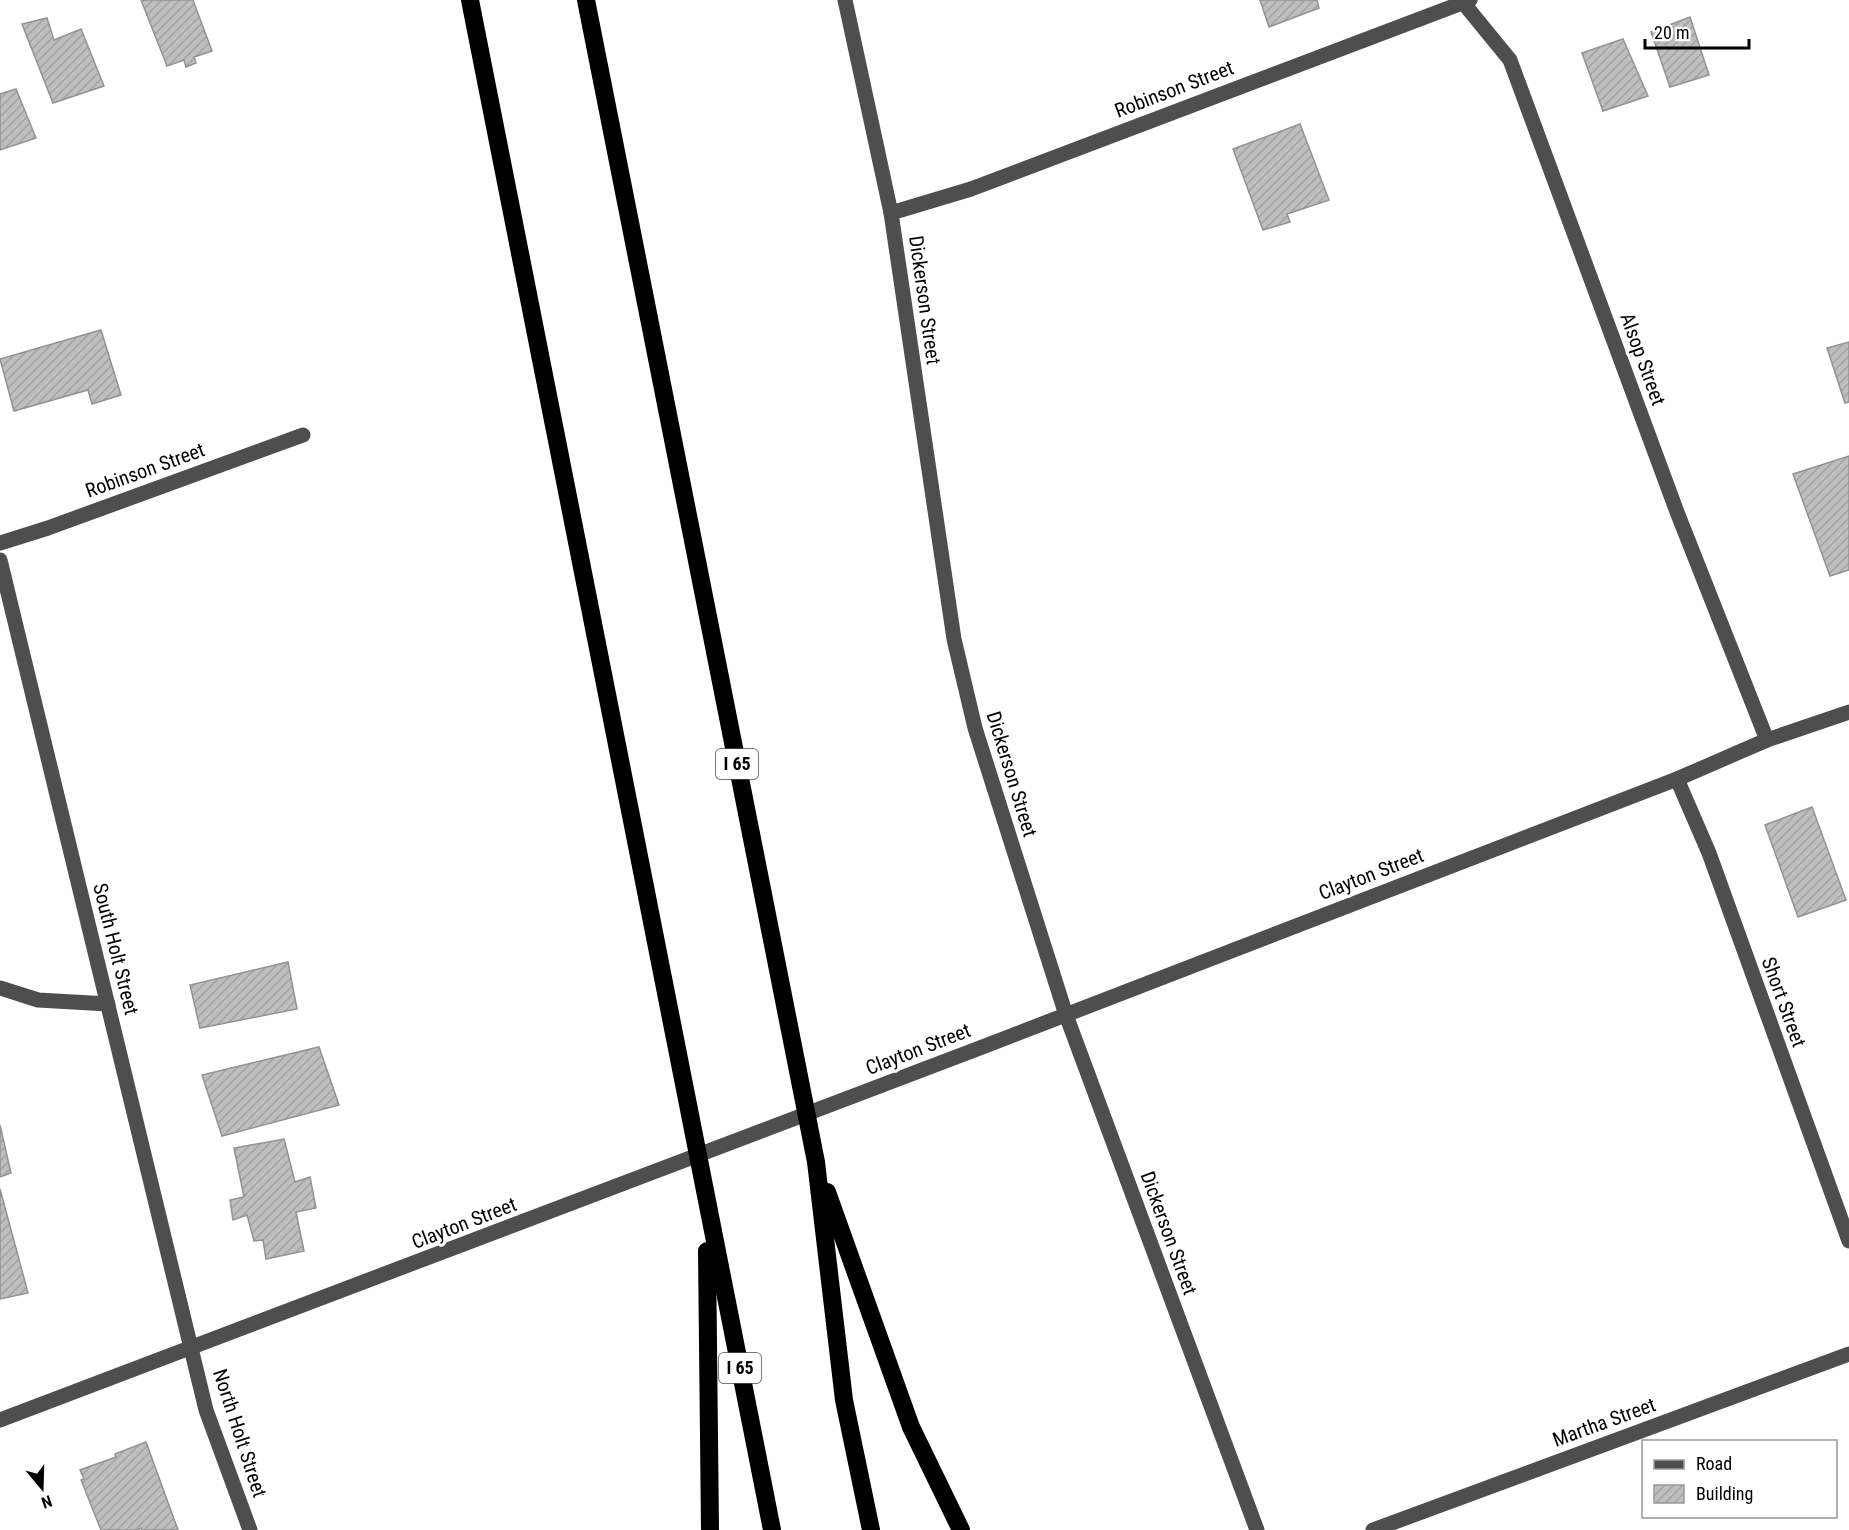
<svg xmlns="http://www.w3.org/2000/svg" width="1849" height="1530" font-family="'Roboto Condensed',sans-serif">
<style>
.building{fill:url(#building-hatch);stroke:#929292;stroke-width:1.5}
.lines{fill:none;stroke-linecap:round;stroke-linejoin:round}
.minor{stroke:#4e4e4e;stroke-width:15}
.highway{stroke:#000;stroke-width:18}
.labels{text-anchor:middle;stroke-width:6;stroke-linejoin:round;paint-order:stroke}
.shield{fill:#fff;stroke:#4c4c4c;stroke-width:1.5}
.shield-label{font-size:18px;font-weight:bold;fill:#000}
.street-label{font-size:20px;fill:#000;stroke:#fff}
</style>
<defs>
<pattern id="building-hatch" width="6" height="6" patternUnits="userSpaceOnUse" patternTransform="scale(1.5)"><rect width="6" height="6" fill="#bebebe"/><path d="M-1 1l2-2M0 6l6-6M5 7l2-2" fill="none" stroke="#a2a2a2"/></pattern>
</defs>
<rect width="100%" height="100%" fill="#fff"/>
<g class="building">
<polygon points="141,0 193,0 212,51 194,57 196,63 186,67 184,60 167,66"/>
<polygon points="1260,0 1317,0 1319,8 1269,27"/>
<polygon points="1690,17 1709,75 1670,87 1651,32"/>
<polygon points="47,18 54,40 81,29 104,86 53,103 22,24"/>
<polygon points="1623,39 1648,96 1603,111 1582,53"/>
<polygon points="16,89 36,138 0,150 0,94"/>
<polygon points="1300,124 1329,200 1287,214 1290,222 1263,230 1233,149"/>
<polygon points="101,330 121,395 92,404 88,390 14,411 0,359"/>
<polygon points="1849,342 1849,402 1845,403 1827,348"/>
<polygon points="1849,456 1849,570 1830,576 1793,474"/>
<polygon points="1812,807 1846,900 1798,917 1765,825"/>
<polygon points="288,962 297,1009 200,1028 190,985"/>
<polygon points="319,1047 339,1105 222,1136 202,1075"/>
<polygon points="0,1125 11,1173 0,1177"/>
<polygon points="284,1139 295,1182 310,1177 316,1208 296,1212 304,1251 266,1259 263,1240 254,1241 247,1215 233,1220 230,1200 244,1197 234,1148"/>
<polygon points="0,1189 28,1293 0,1299"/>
<polygon points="146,1442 178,1530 142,1530 141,1528 137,1530 101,1530 81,1480 84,1479 80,1470 116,1457 115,1454"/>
</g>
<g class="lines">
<g class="minor">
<polyline points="845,0 891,213 954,639 975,728 1066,1015 1257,1530"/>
<polyline points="1461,0 1510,60 1677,512 1767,740"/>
<polyline points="891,213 971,189 1470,0"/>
<polyline points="0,543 48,528 303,435"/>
<polyline points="0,560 206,1410 250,1530"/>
<polyline points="1677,779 1709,853 1849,1241"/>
<polyline points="0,988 38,1000 108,1004"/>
<polyline points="0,1420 985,1046 1677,779 1767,740 1849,712"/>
<polyline points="1373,1530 1849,1354"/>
</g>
<g class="highway">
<polyline points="470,0 772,1530"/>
<polyline points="586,0 816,1162 844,1400 871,1530"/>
<polyline points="827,1192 911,1427 961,1530"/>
<polyline points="707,1251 710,1530"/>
</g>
</g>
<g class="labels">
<g class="shield">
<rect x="716" y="749" width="42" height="30" rx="4.5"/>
<rect x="719" y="1353" width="42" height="30" rx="4.5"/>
</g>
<g class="shield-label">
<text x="737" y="770">I 65</text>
<text x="740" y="1374">I 65</text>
</g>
<g class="street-label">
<text transform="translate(1174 89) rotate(-21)" y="7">Robinson Street</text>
<text transform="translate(925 300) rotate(82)" y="7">Dickerson Street</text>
<text transform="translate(1643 359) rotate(70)" y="7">Alsop Street</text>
<text transform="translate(145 470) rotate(-20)" y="7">Robinson Street</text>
<text transform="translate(1012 774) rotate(73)" y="7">Dickerson Street</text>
<text transform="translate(1371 874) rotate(-21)" y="7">Clayton Street</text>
<text transform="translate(116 949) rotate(76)" y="7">South Holt Street</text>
<text transform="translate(1784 1002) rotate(70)" y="7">Short Street</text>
<text transform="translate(918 1049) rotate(-21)" y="7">Clayton Street</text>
<text transform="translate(464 1223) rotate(-21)" y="7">Clayton Street</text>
<text transform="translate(1169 1233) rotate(70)" y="7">Dickerson Street</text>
<text transform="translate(1604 1422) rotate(-20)" y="7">Martha Street</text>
<text transform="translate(240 1433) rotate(72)" y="7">North Holt Street</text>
</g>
</g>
<rect x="1642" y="1440" width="195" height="78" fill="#ffffff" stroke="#999999" stroke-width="1.5"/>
<rect x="1654" y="1460" width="30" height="9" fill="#4e4e4e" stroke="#999999" stroke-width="1.5"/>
<text x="1696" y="1470" font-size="18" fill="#000000">Road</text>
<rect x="1654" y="1485" width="30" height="18" fill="url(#building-hatch)" stroke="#999999" stroke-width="1.5"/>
<text x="1696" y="1500" font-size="18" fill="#000000">Building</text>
<g transform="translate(42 1488) rotate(161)" stroke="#ffffff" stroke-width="4.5" paint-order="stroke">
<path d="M0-4.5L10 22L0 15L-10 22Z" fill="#000000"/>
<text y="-9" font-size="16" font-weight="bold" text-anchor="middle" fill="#000000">N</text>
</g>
<path d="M1645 39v9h104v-9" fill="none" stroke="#000000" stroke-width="3"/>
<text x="1654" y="39" font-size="18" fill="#000000" stroke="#ffffff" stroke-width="4.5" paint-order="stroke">20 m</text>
</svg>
